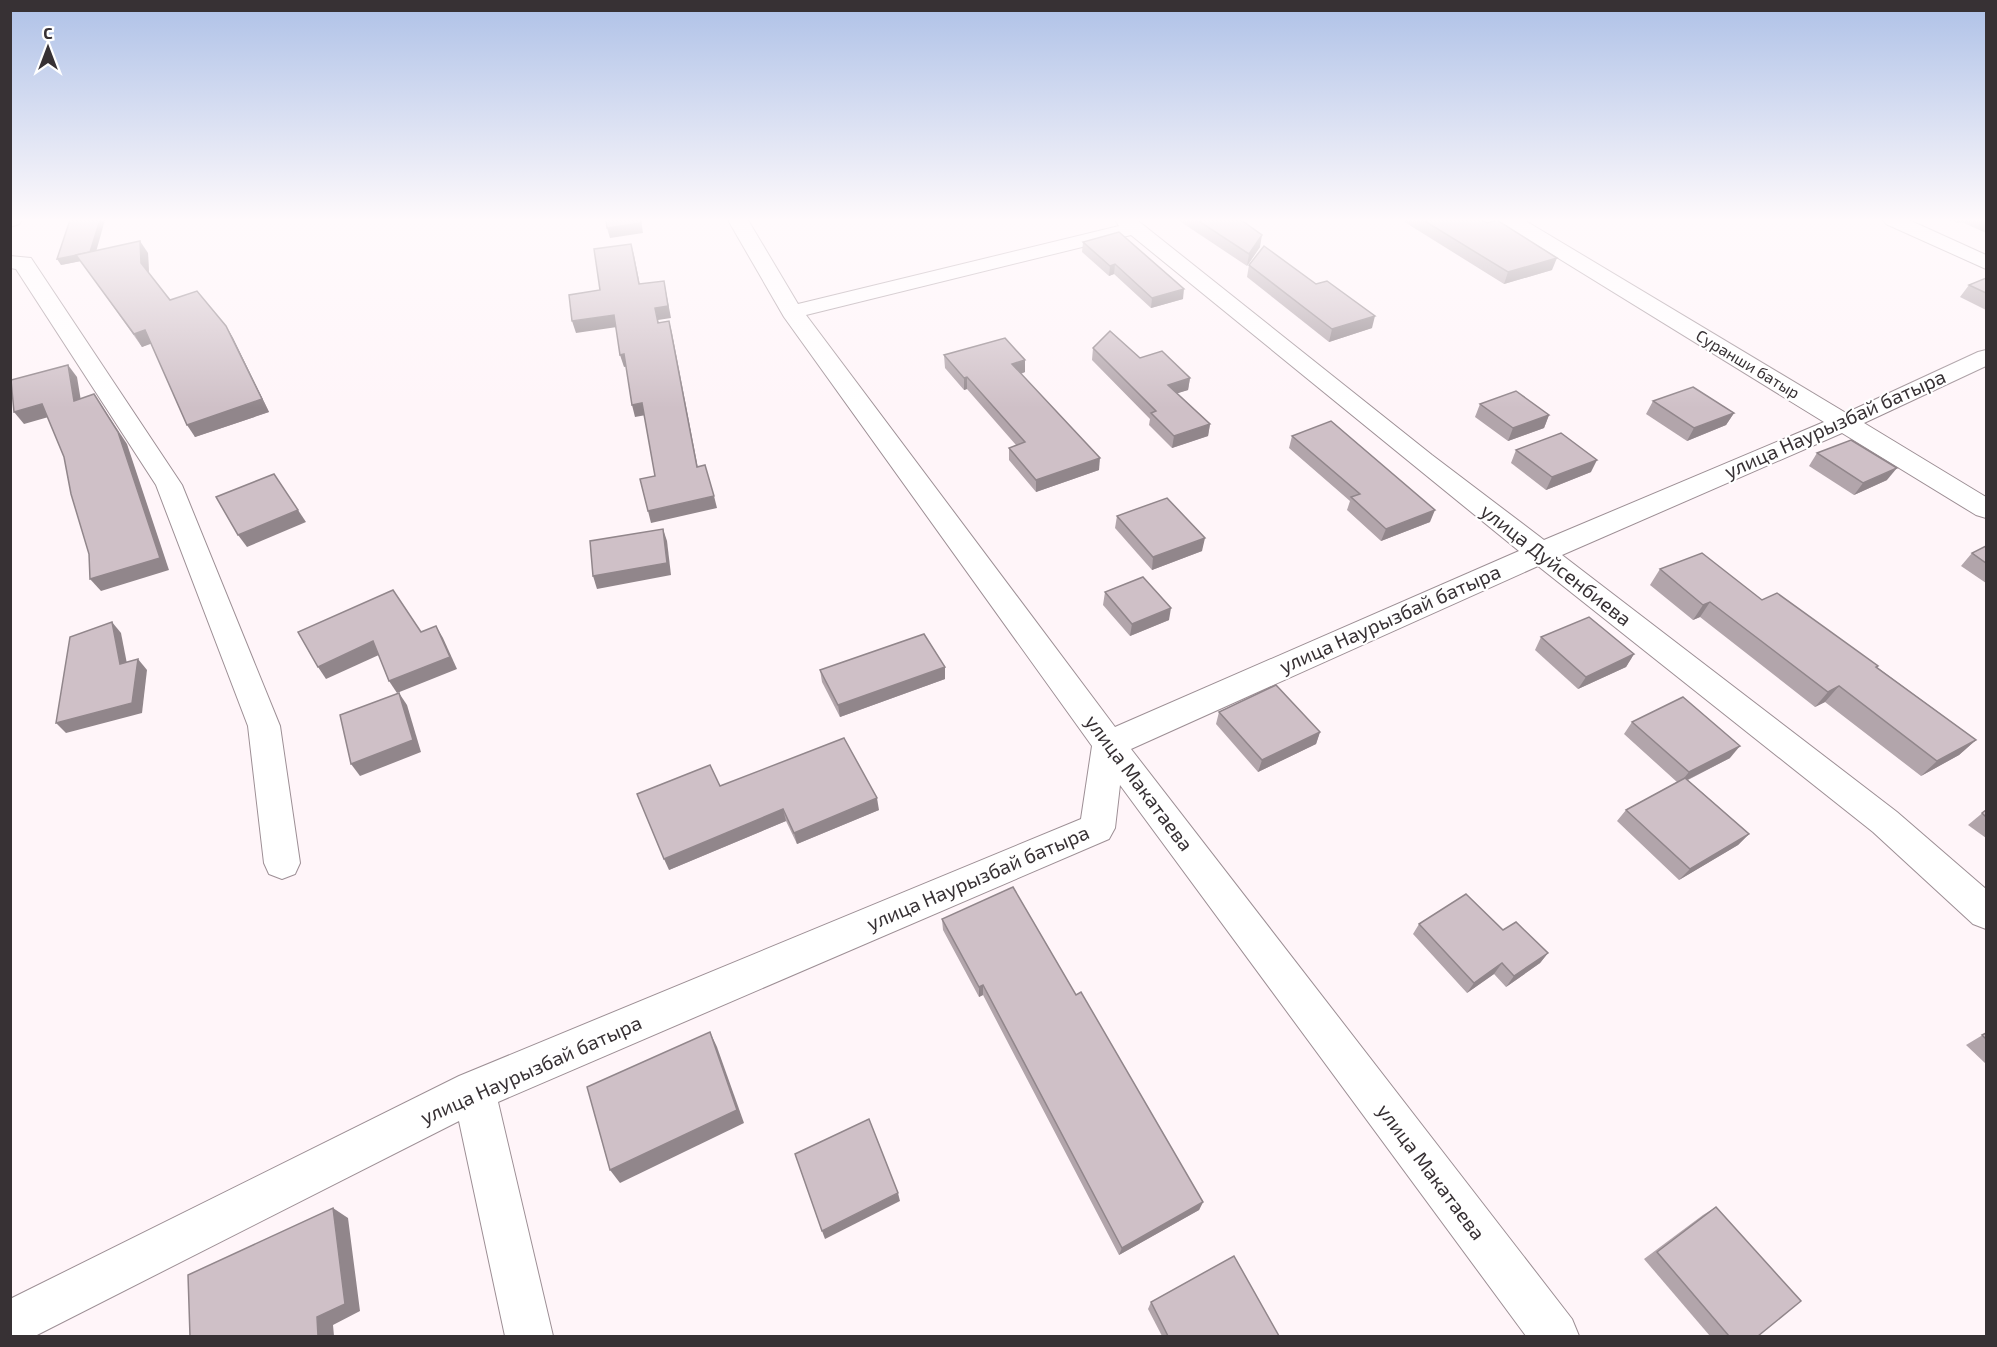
<svg xmlns="http://www.w3.org/2000/svg" width="1997" height="1347" font-family="'Exo 2',sans-serif">
<style>
.lines{fill:none;stroke-linecap:round;stroke-linejoin:round}
.minor-casing{stroke:#9d8f95;stroke-width:2}
.minor{fill:#fff;fill-rule:evenodd}
.wall{fill:#b2a5ab}
.shaded-wall{fill:#91868b}
.building{fill:#cfc0c7;stroke:#91868b;stroke-width:1.5}
.labels{text-anchor:middle;stroke-width:4.5;stroke-linejoin:round;paint-order:stroke}
.far-street-label{font-size:16px;fill:#373134;stroke:#fff}
.street-label{font-size:20px;fill:#373134;stroke:#fff}
</style>
<rect width="100%" height="100%" fill="#fff5f9"/>
<g class="lines">
<defs>
<g id="minor">
<polygon points="10,220 22,220 19,224 10,227"/>
<path d="M 728,220 L 748,220 L 798,304 L 1119,226 L 1115,220 L 1137,220 L 1432,455 L 1544,540 L 1824,422 L 1503,224 L 1500,220 L 1524,220 L 1846,413 L 1978,352 L 1986,350 L 1986,366 L 1864,423 L 1986,497 L 1986,518 L 1976,515 L 1842,433 L 1562,555 L 1897,812 L 1986,889 L 1986,929 L 1973,924 L 1873,832 L 1538,566 L 1131,749 L 1572,1319 L 1579,1336 L 1526,1336 L 1120,785 L 1115,828 L 1109,839 L 498,1102 L 553,1336 L 505,1336 L 459,1121 L 35,1336 L 10,1336 L 10,1299 L 459,1076 L 1081,819 L 1092,746 L 784,317 ZM 1131,235 L 1519,551 L 1115,727 L 806,315 Z"/>
<polygon points="1883,220 1909,220 1986,255 1986,269 1886,224"/>
<polygon points="10,256 31,258 182,485 280,726 300,863 295,874 282,879 269,874 264,863 248,726 156,485 16,269 10,268"/>
</g>
</defs>
<use href="#minor" class="minor-casing"/>
<use href="#minor" class="minor"/>
</g>
<g class="wall">
<polygon points="1178,220 1241,220 1260,247 1247,266"/>
<polygon points="1403,220 1481,220 1552,270 1504,284 1403,221"/>
<polygon points="1949,220 1986,220 1986,233 1962,222 1957,223"/>
<polygon points="1083,242 1183,299 1151,308 1114,274 1109,276 1082,252"/>
<polygon points="96,250 148,253 149,273 170,300 226,326 233,338 269,412 195,437 151,343 142,347 81,261 61,265"/>
<polygon points="1249,265 1372,328 1329,342 1247,277"/>
<polygon points="1986,278 1986,310 1960,297 1969,285"/>
<polygon points="1093,348 1140,358 1190,378 1188,390 1177,393 1210,424 1208,436 1172,448 1149,425 1150,419 1092,360"/>
<polygon points="944,355 1025,372 1021,374 1099,470 1036,492 1009,460 1009,448 1016,445 967,389 964,390 945,368"/>
<polygon points="1653,401 1734,413 1726,425 1687,441 1646,414"/>
<polygon points="1480,404 1549,415 1544,428 1508,441 1475,417"/>
<polygon points="1292,436 1430,522 1381,541 1347,510 1350,501 1289,448"/>
<polygon points="1516,450 1591,472 1546,490 1511,463"/>
<polygon points="1817,453 1887,480 1854,495 1809,466"/>
<polygon points="1117,516 1202,551 1152,570 1115,528"/>
<polygon points="1986,546 1986,583 1961,566 1972,553"/>
<polygon points="1660,569 1762,600 1877,667 1976,740 1959,755 1921,776 1825,702 1815,707 1700,617 1693,620 1650,585"/>
<polygon points="1105,592 1169,620 1130,636 1103,605"/>
<polygon points="1541,637 1634,654 1626,667 1578,689 1535,650"/>
<polygon points="820,670 945,679 840,717 822,682"/>
<polygon points="1219,712 1320,732 1316,744 1258,772 1216,724"/>
<polygon points="1632,722 1730,758 1688,780 1749,834 1738,845 1679,880 1617,821 1626,810 1677,782 1624,734"/>
<polygon points="720,786 879,810 797,844 786,821 669,870"/>
<polygon points="1986,810 1986,838 1968,825"/>
<polygon points="942,919 1076,995 1203,1202 1199,1210 1119,1255 983,995 979,997 943,930"/>
<polygon points="1419,924 1503,930 1548,953 1540,963 1506,987 1494,974 1467,993 1413,934"/>
<polygon points="1986,1033 1986,1064 1966,1045"/>
<polygon points="1716,1207 1758,1336 1710,1336 1644,1259 1703,1215"/>
<polygon points="1151,1302 1279,1336 1162,1336 1148,1309"/>
</g>
<g class="shaded-wall">
<polygon points="100,220 105,220 94,259 81,261"/>
<polygon points="641,220 643,233 610,238 607,228"/>
<polygon points="1262,235 1260,247 1247,266 1249,254"/>
<polygon points="140,241 148,253 149,275 141,263"/>
<polygon points="631,244 634,255 642,296 639,284"/>
<polygon points="77,255 81,261 61,265 57,259"/>
<polygon points="1557,258 1552,270 1504,284 1508,272"/>
<polygon points="1115,264 1114,274 1109,276 1110,266"/>
<polygon points="664,281 671,318 658,320 661,335 655,308"/>
<polygon points="1184,289 1183,299 1151,308 1152,298"/>
<polygon points="614,315 617,327 576,333 572,321"/>
<polygon points="1375,316 1372,328 1329,342 1332,329"/>
<polygon points="669,321 672,333 700,479 697,467"/>
<polygon points="226,326 233,338 269,412 195,437 187,425"/>
<polygon points="145,330 153,343 142,347 134,334"/>
<polygon points="624,354 628,366 624,367 620,355"/>
<polygon points="1025,360 1025,372 1012,376 1012,364"/>
<polygon points="68,365 77,377 83,413 74,401"/>
<polygon points="967,377 967,389 964,390 964,378"/>
<polygon points="1190,378 1188,390 1166,397 1168,385"/>
<polygon points="94,394 127,444 169,570 101,591 90,579"/>
<polygon points="642,403 646,415 635,417 632,405"/>
<polygon points="42,404 52,416 24,424 14,412"/>
<polygon points="1734,413 1726,425 1687,441 1694,428"/>
<polygon points="1549,415 1544,428 1508,441 1513,428"/>
<polygon points="1210,424 1208,436 1172,448 1174,436"/>
<polygon points="1100,458 1099,470 1036,492 1036,480"/>
<polygon points="1597,460 1591,472 1546,490 1552,477"/>
<polygon points="1897,468 1887,480 1854,495 1863,483"/>
<polygon points="714,496 717,508 651,523 648,511"/>
<polygon points="298,510 306,522 247,547 238,535"/>
<polygon points="1435,510 1430,522 1381,541 1386,529"/>
<polygon points="663,529 667,541 671,575 597,589 593,576"/>
<polygon points="1205,538 1202,551 1152,570 1153,557"/>
<polygon points="1710,602 1700,617 1693,620 1703,605"/>
<polygon points="1171,608 1169,620 1130,636 1132,624"/>
<polygon points="112,622 121,633 129,674 120,664"/>
<polygon points="436,626 443,638 457,669 397,693 389,681"/>
<polygon points="373,641 381,654 326,679 318,667"/>
<polygon points="1634,654 1626,667 1578,689 1586,677"/>
<polygon points="138,659 147,670 142,713 66,733 56,723"/>
<polygon points="945,667 945,679 840,717 838,705"/>
<polygon points="1839,686 1825,702 1815,707 1828,692"/>
<polygon points="399,693 407,705 421,752 360,776 351,764"/>
<polygon points="1320,732 1316,744 1258,772 1262,760"/>
<polygon points="1976,740 1959,755 1921,776 1937,761"/>
<polygon points="1740,746 1730,758 1679,784 1689,772"/>
<polygon points="877,798 879,810 797,844 794,833"/>
<polygon points="783,809 786,821 669,870 664,859"/>
<polygon points="1749,834 1738,845 1679,880 1690,869"/>
<polygon points="1548,953 1540,963 1506,987 1514,976"/>
<polygon points="1502,963 1494,974 1467,993 1474,983"/>
<polygon points="983,985 983,995 979,997 979,987"/>
<polygon points="710,1032 717,1047 744,1123 620,1183 610,1170"/>
<polygon points="898,1193 900,1201 825,1239 822,1231"/>
<polygon points="1203,1202 1199,1210 1119,1255 1122,1248"/>
<polygon points="333,1208 348,1218 360,1311 333,1325 334,1336 318,1336 317,1317"/>
</g>
<g class="building">
<polygon points="70,220 100,220 90,252 76,255 77,255 57,259"/>
<polygon points="606,220 640,220 641,223 607,228"/>
<polygon points="1197,220 1241,220 1262,235 1249,254"/>
<polygon points="1423,220 1481,220 1487,223 1497,220 1557,258 1508,272"/>
<polygon points="1119,232 1184,289 1152,298 1115,264 1110,266 1083,242"/>
<polygon points="140,241 141,263 170,300 197,291 226,326 262,399 187,425 145,330 134,334 76,255"/>
<polygon points="631,244 639,284 664,281 668,306 655,308 658,323 669,321 697,467 705,465 714,496 648,511 640,479 655,476 642,403 632,405 624,354 620,355 614,315 572,321 569,295 600,290 594,249"/>
<polygon points="1264,246 1316,284 1327,281 1375,316 1332,329 1249,265"/>
<polygon points="1986,278 1986,293 1969,285"/>
<polygon points="1110,331 1140,358 1162,351 1190,378 1168,385 1210,424 1174,436 1151,413 1156,411 1093,348"/>
<polygon points="1005,338 1025,360 1012,364 1100,458 1036,480 1009,448 1025,442 967,377 964,378 944,355"/>
<polygon points="68,365 74,401 94,394 118,432 160,558 90,579 89,554 71,494 64,457 42,404 14,412 11,380"/>
<polygon points="1693,387 1734,413 1694,428 1653,401"/>
<polygon points="1516,391 1549,415 1513,428 1480,404"/>
<polygon points="1331,421 1435,510 1386,529 1351,497 1360,494 1292,436"/>
<polygon points="1561,433 1597,460 1552,477 1516,450"/>
<polygon points="1851,440 1897,468 1863,483 1817,453"/>
<polygon points="274,474 298,510 238,535 216,497"/>
<polygon points="1167,498 1205,538 1153,557 1117,516"/>
<polygon points="663,529 667,563 593,576 590,541"/>
<polygon points="1986,546 1986,563 1972,553"/>
<polygon points="1702,553 1762,600 1777,593 1878,666 1876,667 1976,740 1937,761 1839,686 1828,692 1710,602 1703,605 1660,569"/>
<polygon points="1143,577 1171,608 1132,624 1105,592"/>
<polygon points="393,590 421,632 436,626 450,657 389,681 373,641 318,667 298,632"/>
<polygon points="1589,617 1634,654 1586,677 1541,637"/>
<polygon points="112,622 120,664 138,659 132,703 56,723 70,637"/>
<polygon points="924,634 945,667 838,705 820,670"/>
<polygon points="1276,685 1320,732 1262,760 1219,712"/>
<polygon points="399,693 413,740 351,764 340,715"/>
<polygon points="1683,697 1740,746 1689,772 1632,722"/>
<polygon points="844,738 877,798 794,833 783,809 664,859 637,794 710,765 720,786"/>
<polygon points="1685,778 1749,834 1690,869 1626,810"/>
<polygon points="1986,810 1986,817 1982,813"/>
<polygon points="1013,887 1076,995 1081,992 1203,1202 1122,1248 983,985 979,987 942,919"/>
<polygon points="1466,894 1503,930 1516,922 1548,953 1514,976 1502,963 1474,983 1419,924"/>
<polygon points="710,1032 737,1110 610,1170 587,1087"/>
<polygon points="1986,1033 1986,1039 1982,1035"/>
<polygon points="869,1119 898,1193 822,1231 795,1154"/>
<polygon points="1716,1207 1801,1301 1758,1336 1729,1336 1657,1252"/>
<polygon points="333,1208 345,1304 317,1317 318,1336 190,1336 188,1275"/>
<polygon points="1234,1256 1279,1336 1168,1336 1151,1302"/>
</g>
<linearGradient id="sky" x2="0" y2="1"><stop stop-color="#aec1e7"/><stop offset="0.54" stop-color="#fffafc"/><stop offset="1" stop-color="#fffafc" stop-opacity="0"/></linearGradient>
<rect width="1997" height="408" fill="url(#sky)"/>
<g class="labels">
<g class="far-street-label">
<text transform="translate(1748 364) rotate(31)" y="6">Суранши батыр</text>
</g>
<g class="street-label">
<text transform="translate(1835 424) rotate(-24)" y="7">улица Наурызбай батыра</text>
<text transform="translate(1556 565) rotate(38)" y="7">улица Дуйсенбиева</text>
<text transform="translate(1390 619) rotate(-24)" y="7">улица Наурызбай батыра</text>
<text transform="translate(1139 783) rotate(53)" y="7">улица Макатаева</text>
<text transform="translate(978 878) rotate(-23)" y="7">улица Наурызбай батыра</text>
<text transform="translate(531 1070) rotate(-24)" y="7">улица Наурызбай батыра</text>
<text transform="translate(1431 1172) rotate(53)" y="7">улица Макатаева</text>
</g>
</g>
<rect width="1997" height="1347" fill="none" stroke="#373134" stroke-width="24"/>
<g transform="translate(48 48)" stroke="#ffffff" stroke-width="4.5" paint-order="stroke">
<path d="M0-4.5L10 22L0 15L-10 22Z" fill="#373134"/>
<text y="-9" font-size="16" font-weight="bold" text-anchor="middle" fill="#373134">С</text>
</g>
</svg>
